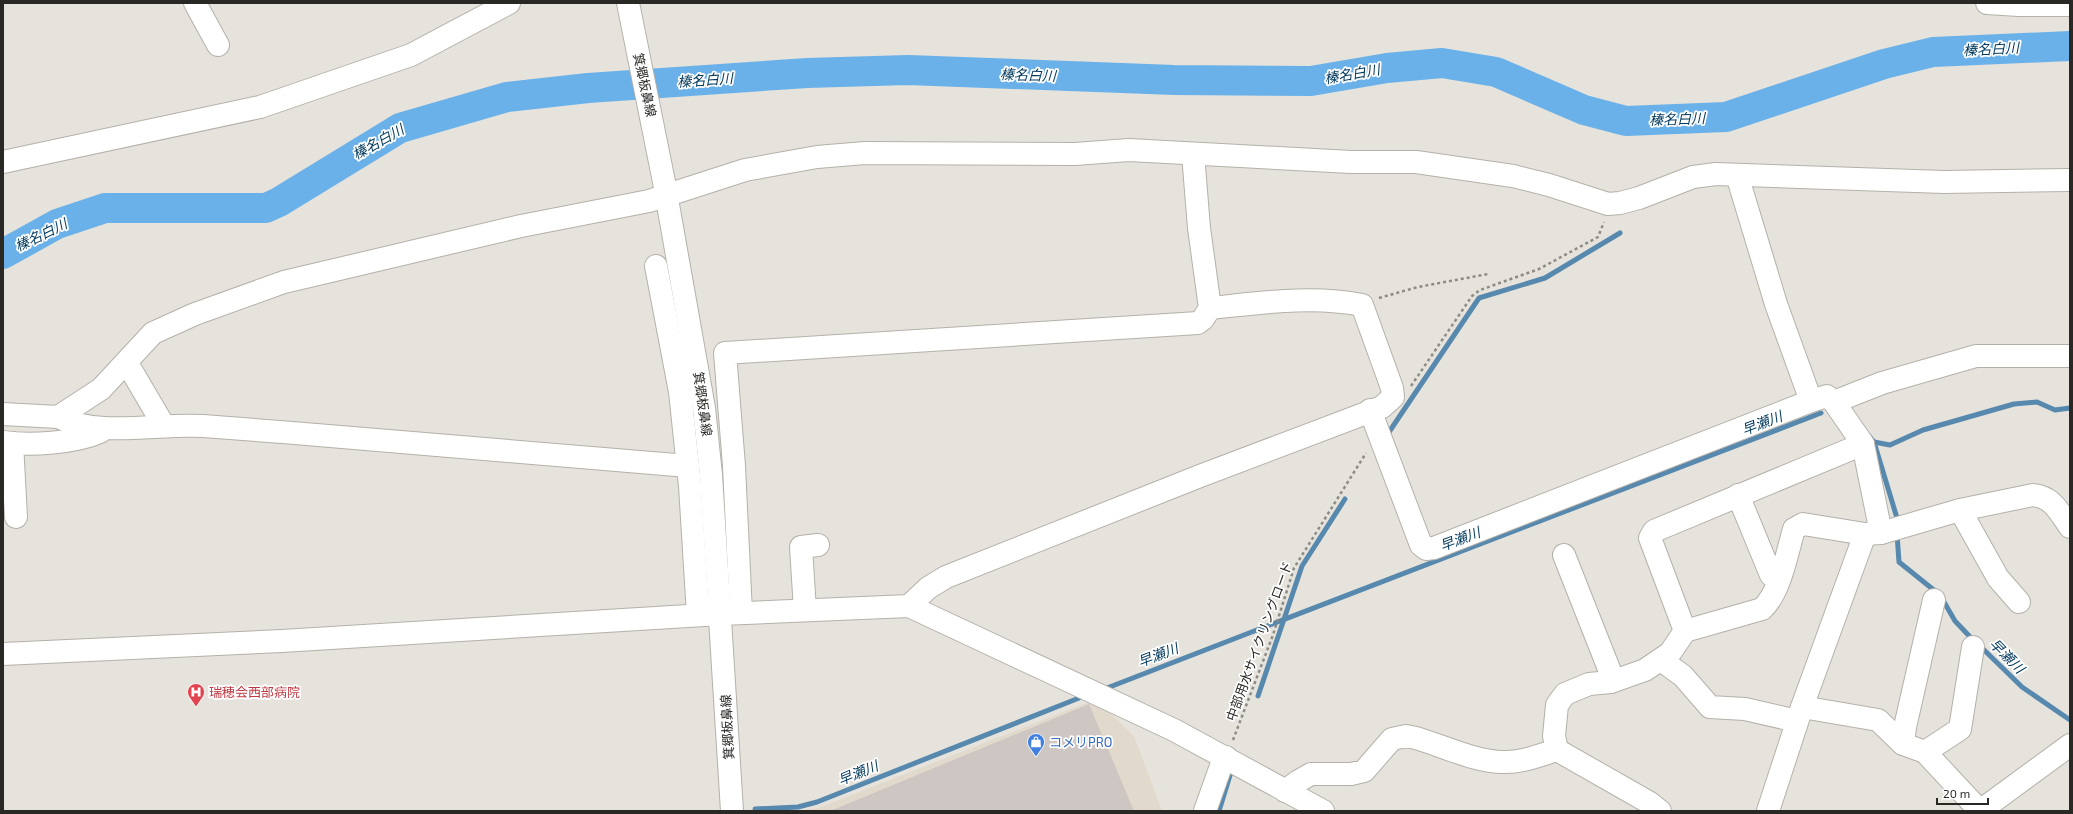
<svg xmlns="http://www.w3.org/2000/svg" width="2073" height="814" font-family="'Exo 2','Noto Sans JP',sans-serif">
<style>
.built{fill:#e1dacc}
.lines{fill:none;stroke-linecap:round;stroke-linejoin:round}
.stream{stroke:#5788ae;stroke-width:5}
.river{stroke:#6bb1e9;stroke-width:30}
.building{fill:#cec6c3}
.minor-casing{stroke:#b4b1aa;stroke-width:24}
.major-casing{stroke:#b4b1aa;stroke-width:24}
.path{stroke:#8d8b85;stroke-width:2.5;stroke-dasharray:3 3;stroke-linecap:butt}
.minor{stroke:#fff;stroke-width:22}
.major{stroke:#fff;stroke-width:22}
.labels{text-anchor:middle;stroke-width:3.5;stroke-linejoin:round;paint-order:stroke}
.street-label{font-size:13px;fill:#292825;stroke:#fff}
.health-label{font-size:13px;fill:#be3a42;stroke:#fff;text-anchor:start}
.shop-label{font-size:13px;fill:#366cbe;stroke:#fff;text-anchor:start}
.water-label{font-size:14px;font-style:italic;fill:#00385c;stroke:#fff}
</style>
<rect width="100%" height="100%" fill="#e6e3dc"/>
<polygon class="built" points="1089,702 1109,712 1134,736 1162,811 797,811 818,808"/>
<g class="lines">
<g class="stream">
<polyline points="1387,435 1479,298 1545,278 1620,233"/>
<polyline points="1870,437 1874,442 1897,518 1897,524"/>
<polyline points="1874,442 1890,445 1923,430 2014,404 2037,402 2055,410 2070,408"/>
<polyline points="1897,534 1899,562 1940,595 1955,621 1974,641"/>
<polyline points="1980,646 2022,687 2070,720"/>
<path d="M 1107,688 C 1345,596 1583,503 1821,413"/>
<polyline points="1258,696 1302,566 1345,499"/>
<polyline points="755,809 798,807 817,802 1079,698"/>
<polyline points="1219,811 1231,772"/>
</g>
<polyline class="river" points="3,254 57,224 105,208 266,208 279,202 400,128 507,97 588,88 807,73 908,70 1174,80 1311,81 1387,68 1442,63 1496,72 1584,110 1626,121 1726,117 1884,64 1933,52 2070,46"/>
</g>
<polygon class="building" points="1089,704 1134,811 830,811"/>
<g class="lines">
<defs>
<g id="minor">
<polyline points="195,3 218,45"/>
<polyline points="1987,3 2019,5 2070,5"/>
<polyline points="3,162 260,107 411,55 509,3"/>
<polyline points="1737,175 1776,304 1811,401"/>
<polyline points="656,266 680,392 690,486 698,615"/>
<polyline points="127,363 164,426"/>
<polyline points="1834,402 1882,383 1976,356 2070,356"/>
<polyline points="1370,410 1421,545 1426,549 1434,548 1811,401 1827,396 1834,402 1863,444 1881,533"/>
<polyline points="3,414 58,417 101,389 153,333 195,314 284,282 521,226 649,201 745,170 817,157 865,153 1075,154 1129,150 1351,162 1416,162 1513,176 1549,185 1608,204 1620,203 1639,198 1693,177 1716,174 1944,182 2070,180"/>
<path d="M 58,417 C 99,438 158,423 203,426 C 365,438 527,453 688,466"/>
<path d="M 3,442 C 30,446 75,443 100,432"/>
<polyline points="12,443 16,517"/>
<polyline points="1738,495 1771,575 1778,580"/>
<polyline points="1960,510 1998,578 2019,602"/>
<polyline points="1564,555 1609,669 1611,682"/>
<polyline points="1934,600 1905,727 1903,744 1925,752 1980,811"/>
<path d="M 909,606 L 928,588 L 946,577 L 1200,476 L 1382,407 L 1393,397 L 1392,388 L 1362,305 C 1312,295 1260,303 1210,308"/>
<polyline points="805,610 801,547 818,545"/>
<polyline points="741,613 734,466 725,353 1198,323 1203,319 1210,308 1199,228 1193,154"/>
<polyline points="1685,631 1650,538 1654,531 1863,444"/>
<polyline points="3,654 282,641 721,614 909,606 1174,730 1323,811"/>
<polyline points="1661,660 1683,676 1710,707 1745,709 1797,721"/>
<polyline points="1802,707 1878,720 1903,744"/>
<path d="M 1557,750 L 1554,736 L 1557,705 L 1565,694 L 1589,684 L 1611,682 L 1645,670 L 1670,653 L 1685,631 L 1762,609 C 1780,593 1787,553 1794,529 L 1803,524 L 1865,534 L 1881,533 L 1960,510 L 2033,495 C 2053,497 2059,512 2070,527"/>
<polyline points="1925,752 1960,729 1973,647"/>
<path d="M 1285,791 L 1297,782 L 1311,774 L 1351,774 L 1364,771 L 1392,739 L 1406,736 L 1416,738 C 1443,746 1476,762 1503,762 C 1521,763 1540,755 1557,750 L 1650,803 L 1660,811"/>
<polyline points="1205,811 1221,766 1226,757"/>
<polyline points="1768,811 1802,707 1865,534"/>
<polyline points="1980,811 2070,745"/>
</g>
<polyline id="major" points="628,3 664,182 704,408 711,475 732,811"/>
</defs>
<use href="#minor" class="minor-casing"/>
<use href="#major" class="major-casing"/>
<g class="path">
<polyline points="1379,298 1418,287 1488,274"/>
<polyline points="1411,386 1472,296 1480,290 1539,269 1598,237 1604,222"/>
<polyline points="1233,740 1273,635 1294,568 1366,453"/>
</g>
<use href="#minor" class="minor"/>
<use href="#major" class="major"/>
</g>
<defs>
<symbol id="hospital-pin" viewBox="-11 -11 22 30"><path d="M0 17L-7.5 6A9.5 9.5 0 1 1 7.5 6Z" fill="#e0444e" stroke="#fff"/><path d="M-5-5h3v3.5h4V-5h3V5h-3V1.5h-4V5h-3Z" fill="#fff"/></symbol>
<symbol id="shop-pin" viewBox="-11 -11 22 30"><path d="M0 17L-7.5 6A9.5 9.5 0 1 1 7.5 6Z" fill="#3f7fe0" stroke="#fff"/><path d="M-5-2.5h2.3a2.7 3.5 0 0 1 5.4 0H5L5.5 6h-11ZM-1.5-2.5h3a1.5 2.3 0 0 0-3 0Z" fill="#fff"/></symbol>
</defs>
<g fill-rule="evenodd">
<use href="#hospital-pin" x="186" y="682" width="20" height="27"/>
<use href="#shop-pin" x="1026" y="732" width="20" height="27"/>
</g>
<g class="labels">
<g class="street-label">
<text transform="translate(645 85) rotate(78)" y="5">箕郷板鼻線</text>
<text transform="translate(703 404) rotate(82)" y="5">箕郷板鼻線</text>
<text transform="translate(1259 641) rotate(-70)" y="5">中部用水サイクリングロード</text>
<text transform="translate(727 727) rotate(-93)" y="5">箕郷板鼻線</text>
</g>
<g class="health-label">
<text x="209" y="697">瑞穂会西部病院</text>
</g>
<g class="shop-label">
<text x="1049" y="747">コメリPRO</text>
</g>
<g class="water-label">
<text transform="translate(1991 49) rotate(-3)" y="5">榛名白川</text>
<text transform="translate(1352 74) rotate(-10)" y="5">榛名白川</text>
<text transform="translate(1028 75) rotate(2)" y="5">榛名白川</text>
<text transform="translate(705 80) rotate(-4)" y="5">榛名白川</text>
<text transform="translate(1677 119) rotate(-2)" y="5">榛名白川</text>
<text transform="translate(378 142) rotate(-29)" y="5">榛名白川</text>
<text transform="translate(41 235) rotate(-26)" y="5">榛名白川</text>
<text transform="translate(1762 423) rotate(-21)" y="5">早瀬川</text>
<text transform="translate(1460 539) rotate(-21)" y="5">早瀬川</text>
<text transform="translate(1158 655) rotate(-21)" y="5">早瀬川</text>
<text transform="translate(2007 656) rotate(45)" y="5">早瀬川</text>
<text transform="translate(858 773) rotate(-22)" y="5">早瀬川</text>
</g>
</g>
<rect width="2073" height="814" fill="none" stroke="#292825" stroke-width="8"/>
<path d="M1937 798v6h51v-6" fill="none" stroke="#292825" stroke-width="2"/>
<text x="1943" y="798" font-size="12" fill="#292825" stroke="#ffffff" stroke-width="3" paint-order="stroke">20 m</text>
</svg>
